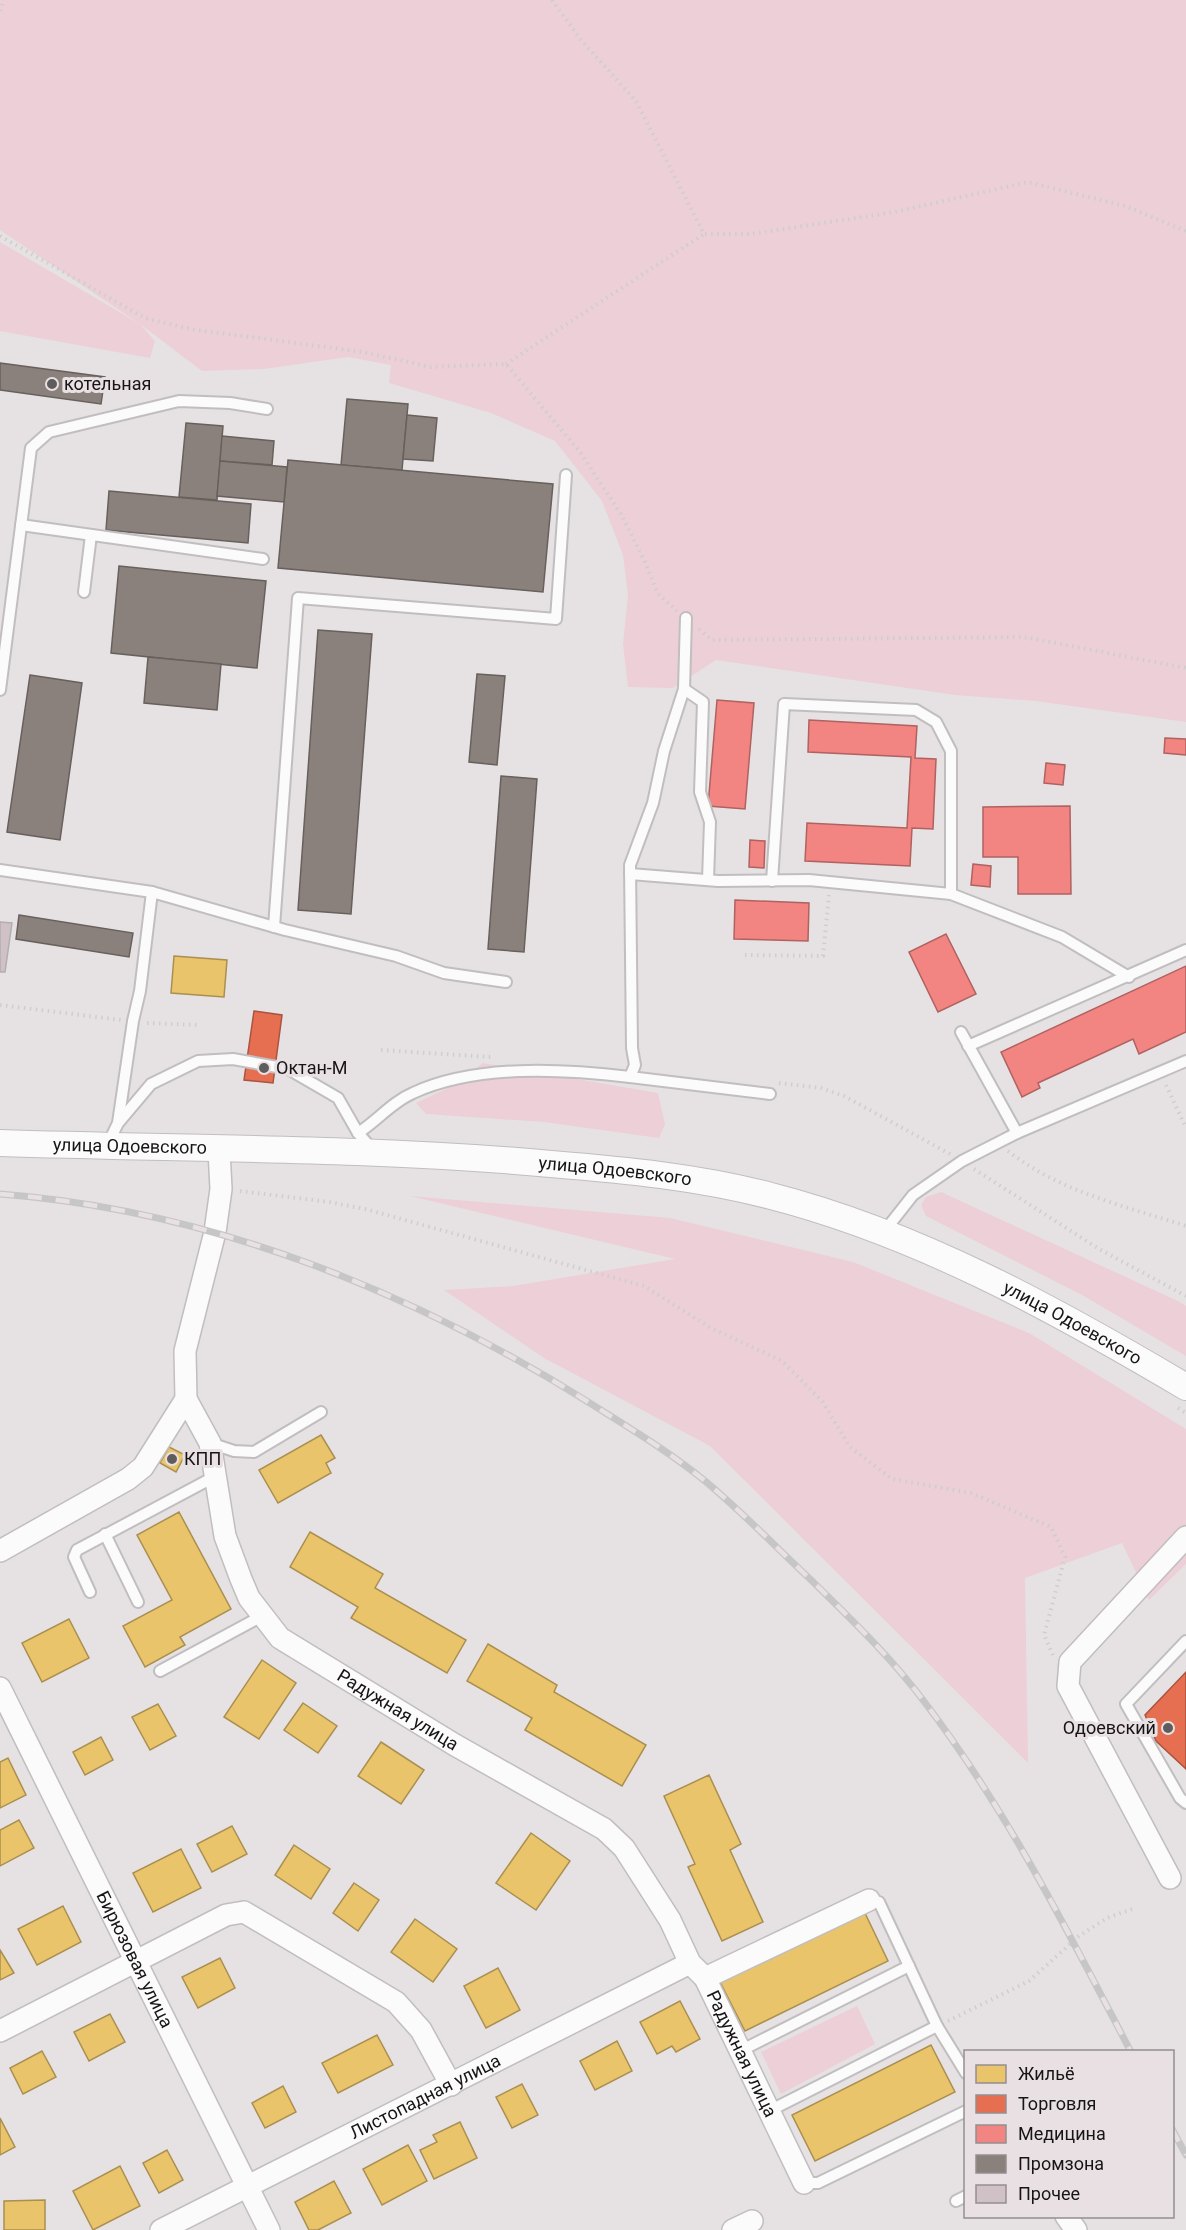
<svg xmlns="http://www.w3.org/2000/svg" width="1186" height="2230" font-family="Roboto,sans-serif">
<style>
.green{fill:#eccfd7}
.homes{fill:#e9c46a;stroke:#aa8f50;stroke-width:1.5}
.shops{fill:#e76f51;stroke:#a9543f;stroke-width:1.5}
.health{fill:#f28482;stroke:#b06261;stroke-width:1.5}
.industry{fill:#8a817c;stroke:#68605d;stroke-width:1.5}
.building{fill:#cfc1c5;stroke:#b2afb0;stroke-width:1.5}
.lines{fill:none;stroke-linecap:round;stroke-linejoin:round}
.service-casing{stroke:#c1bebf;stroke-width:14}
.minor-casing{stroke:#c1bebf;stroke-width:24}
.tertiary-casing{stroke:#c1bebf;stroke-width:28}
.path{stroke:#cecece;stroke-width:4;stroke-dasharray:1.5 4.5;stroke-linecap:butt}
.service{stroke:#fbfbfb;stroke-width:10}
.minor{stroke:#fbfbfb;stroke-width:21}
.tertiary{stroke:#fbfbfb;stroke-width:26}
.rail-casing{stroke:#c7c6c6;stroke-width:7}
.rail{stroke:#e8e0e2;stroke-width:4.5;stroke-dasharray:14;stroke-linecap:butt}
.poi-dot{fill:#5f5c5d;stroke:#e8e0e2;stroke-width:2}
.labels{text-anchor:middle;stroke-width:6;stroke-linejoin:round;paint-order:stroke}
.poi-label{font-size:18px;fill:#171415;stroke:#e8e0e2;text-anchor:start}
.street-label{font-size:18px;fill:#171415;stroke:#e8e0e2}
</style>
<rect width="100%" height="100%" fill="#e6e2e3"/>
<g class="green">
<polygon points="0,0 1186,0 1186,722 1036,701 955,695 716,660 673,688 628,687 623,644 628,595 623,555 602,501 555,441 491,413 389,383 391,365 348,357 264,369 202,371 140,324 155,341 150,358 0,331 0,242 140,324 0,230"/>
<polygon points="483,1063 658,1093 665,1124 659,1138 544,1122 426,1114 416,1103 456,1084"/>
<polygon points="941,1192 1178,1301 1186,1306 1186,1356 1082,1295 926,1216 921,1205 926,1197"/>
<polygon points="410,1196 670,1218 853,1262 1029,1333 1186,1429 1186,1564 1149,1600 1122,1543 1025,1578 1028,1763 710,1446 544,1358 444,1290 513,1286 675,1259"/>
<polygon points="857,2006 875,2044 781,2094 761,2052"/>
</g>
<g class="homes">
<polygon points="174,956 227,960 224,997 171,993"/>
<polygon points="321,1435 335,1458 326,1463 331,1473 278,1503 259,1470"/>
<polygon points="169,1447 185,1455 176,1472 160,1463"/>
<polygon points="179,1512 231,1609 180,1637 185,1645 145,1667 123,1626 172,1600 137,1535"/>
<polygon points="310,1532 383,1574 375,1588 466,1640 447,1673 351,1618 358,1607 290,1567"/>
<polygon points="69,1619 89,1658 42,1682 22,1643"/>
<polygon points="488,1644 557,1685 554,1692 646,1745 622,1786 525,1730 532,1718 467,1681"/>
<polygon points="262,1660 296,1683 259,1739 224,1717"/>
<polygon points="303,1703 337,1726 318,1753 284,1730"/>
<polygon points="158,1704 176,1736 150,1750 132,1717"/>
<polygon points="101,1737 113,1760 85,1775 73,1752"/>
<polygon points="381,1742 424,1770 401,1804 358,1776"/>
<polygon points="8,1758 26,1795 0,1808 0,1762"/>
<polygon points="709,1775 741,1844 730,1850 763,1922 722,1941 688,1867 695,1864 664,1796"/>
<polygon points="19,1820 34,1848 0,1866 0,1830"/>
<polygon points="232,1826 247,1854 212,1872 197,1844"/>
<polygon points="531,1833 570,1861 536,1910 496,1883"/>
<polygon points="294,1845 330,1869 311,1899 275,1875"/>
<polygon points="181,1849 201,1888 153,1912 133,1873"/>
<polygon points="354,1883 379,1900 358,1931 333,1913"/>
<polygon points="63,1906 81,1942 37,1965 18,1929"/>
<polygon points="863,1909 888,1961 745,2031 719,1980"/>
<polygon points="415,1919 457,1949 433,1982 391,1952"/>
<polygon points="0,1950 14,1973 0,1980"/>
<polygon points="220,1958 235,1988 198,2008 182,1977"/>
<polygon points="498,1968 520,2010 486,2028 464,1986"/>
<polygon points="680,2001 700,2039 676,2052 672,2046 657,2054 640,2022"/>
<polygon points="110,2014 125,2042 89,2061 74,2032"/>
<polygon points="377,2035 393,2065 338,2093 322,2063"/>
<polygon points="617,2041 632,2071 595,2090 580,2061"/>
<polygon points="931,2045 955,2092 815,2161 792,2115"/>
<polygon points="42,2051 56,2077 23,2094 10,2068"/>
<polygon points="522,2084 538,2115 512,2128 496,2097"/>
<polygon points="283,2086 296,2112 265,2128 252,2103"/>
<polygon points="0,2118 15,2147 0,2155"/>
<polygon points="460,2122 477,2158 434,2179 420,2150 437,2142 433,2135"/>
<polygon points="408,2145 427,2181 382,2205 363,2169"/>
<polygon points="167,2150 183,2180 159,2193 143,2163"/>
<polygon points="120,2166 140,2206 93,2230 73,2191"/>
<polygon points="334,2181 351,2213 318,2230 309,2230 295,2202"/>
<polygon points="45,2200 45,2230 4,2230 4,2201"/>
</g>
<g class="shops">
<polygon points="254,1011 282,1015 273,1083 244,1080"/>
<polygon points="1186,1672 1186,1769 1156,1741 1145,1715"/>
</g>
<g class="health">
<polygon points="717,700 754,703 745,809 708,806"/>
<polygon points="809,720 917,726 915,758 936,759 933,829 912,828 910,866 805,861 807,823 907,828 911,757 808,752"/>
<polygon points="1165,738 1186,739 1186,755 1164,753"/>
<polygon points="1046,763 1065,765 1063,785 1044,783"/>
<polygon points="1070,806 1071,894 1018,894 1018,857 983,857 983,807"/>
<polygon points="750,840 765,841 764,868 749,867"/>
<polygon points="973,864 991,866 990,887 971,885"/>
<polygon points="735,900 809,903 808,941 734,939"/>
<polygon points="946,934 976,994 938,1012 909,952"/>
<polygon points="1186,966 1186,1032 1139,1054 1133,1039 1038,1083 1040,1088 1022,1097 1001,1052"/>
</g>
<g class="industry">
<polygon points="0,363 105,377 101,404 0,390"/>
<polygon points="347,399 408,404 402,470 341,465"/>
<polygon points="407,415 437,418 433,461 403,459"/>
<polygon points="186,423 223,426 217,500 179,497"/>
<polygon points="222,436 274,441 272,465 220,461"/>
<polygon points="288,460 553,484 543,592 278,568"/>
<polygon points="220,461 287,467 284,502 217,496"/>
<polygon points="109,491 251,504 248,543 106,530"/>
<polygon points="119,566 266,581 257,668 111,653"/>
<polygon points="318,630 372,634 351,914 298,910"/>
<polygon points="148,657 221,664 217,710 144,703"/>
<polygon points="477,674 505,676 497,765 469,762"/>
<polygon points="30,675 82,683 60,840 7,832"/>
<polygon points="501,776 537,779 524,952 488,949"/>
<polygon points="19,915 133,933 129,957 16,939"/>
</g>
<polygon class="building" points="0,922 12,923 5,972 0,972"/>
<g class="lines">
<defs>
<g id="service">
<polyline points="21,525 263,559"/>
<polyline points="84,592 91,535"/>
<polyline points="684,689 703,702 700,792 710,822 708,880"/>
<polyline points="0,690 31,448 49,432 179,401 230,403 267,409"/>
<polyline points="0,870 152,892"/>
<polyline points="630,874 718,881 809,880 951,894 1062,937 1129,977"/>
<polyline points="772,881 784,704 916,710 936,722 951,751 951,894"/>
<polyline points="274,927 298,598 556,619 566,475"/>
<polyline points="961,1032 1017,1133"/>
<polyline points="968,1046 1186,950"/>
<polyline points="630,1077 770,1094"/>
<polyline points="119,1122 151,1084 198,1061 233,1059 288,1069 338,1098 358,1133 373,1150"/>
<path d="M 358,1133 C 377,1121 392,1102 413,1093 C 476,1064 562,1069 630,1077 L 635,1065 L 632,1048 L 630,865 L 653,803 L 664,751 L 684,689 L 686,618"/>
<polyline points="107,1146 118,1123 133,1021 140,991 152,892 285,930 396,956 444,973 506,982"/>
<polyline points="883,1233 913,1195 962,1161 1017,1133 1186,1061"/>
<polyline points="210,1443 234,1451 254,1452 321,1412"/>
<polyline points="105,1534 138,1602"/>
<polyline points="90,1592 74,1557 77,1550 214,1477"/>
<polyline points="1186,1641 1126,1704 1180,1798 1186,1803"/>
<polyline points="160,1671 262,1616"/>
<polyline points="869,1900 879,1902 937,2026 966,2073"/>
<polyline points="740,2051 909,1966"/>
<polyline points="769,2111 937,2026"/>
<polyline points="804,2183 818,2183 966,2111"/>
<polyline points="956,2201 966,2196"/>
</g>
<g id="minor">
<polyline points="186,1399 185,1351 215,1232 221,1189 219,1150"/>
<path id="s1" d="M 0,1551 L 128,1479 L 143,1467 L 186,1399 L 210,1443 L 225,1536 L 241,1579 L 249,1598 L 280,1638 L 455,1745 L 604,1829 L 624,1848 L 670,1920 L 690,1963 L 705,1978 L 804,2183"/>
<path id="s2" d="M 0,1688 L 269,2230"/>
<polyline points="1170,1878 1068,1686 1070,1662 1186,1537"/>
<polyline points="705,1978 869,1900"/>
<polyline points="0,2031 226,1915 244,1912 396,2002 421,2030 451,2085"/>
<polyline points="1066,2216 1076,2230"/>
<path id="s3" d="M 161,2230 L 690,1963"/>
<polyline points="733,2230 752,2221"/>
</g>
<g id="tertiary">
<path id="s4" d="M 0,1143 C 183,1149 368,1147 551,1164 C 624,1170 699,1177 771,1196 C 919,1234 1056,1310 1186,1387"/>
</g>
</defs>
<use href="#service" class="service-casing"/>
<use href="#minor" class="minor-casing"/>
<use href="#tertiary" class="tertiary-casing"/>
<g class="path">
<polyline points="552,0 581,40 636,101 704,234 751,234 895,212 1028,182 1125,206 1186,231"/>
<polyline points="0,11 4,0"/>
<polyline points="0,236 145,318 190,329 363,352 431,367 506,364 580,452 621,514 645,562 658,594 677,611"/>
<polyline points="506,364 704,234"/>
<polyline points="699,629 712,640 1024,637 1186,668"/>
<polyline points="745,955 823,956 829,895"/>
<polyline points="0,1005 121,1020"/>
<polyline points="147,1023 199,1025"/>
<polyline points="381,1050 491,1057"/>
<polyline points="779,1083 821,1088 844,1096 950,1154"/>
<polyline points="1166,1085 1186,1128"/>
<path d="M 1008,1151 C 1060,1192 1125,1206 1186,1226"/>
<polyline points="974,1169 1099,1249 1186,1296"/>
<polyline points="240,1191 329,1202 365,1209 644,1286 711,1328 782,1361 822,1401 850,1447 892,1479 971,1493 1051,1527 1065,1557 1044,1635 1053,1655"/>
<polyline points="1178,1408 1186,1413"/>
<polyline points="948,2021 1029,1981 1079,1936 1107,1918 1135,1908"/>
</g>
<use href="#service" class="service"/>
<use href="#minor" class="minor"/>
<use href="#tertiary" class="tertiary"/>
<defs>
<g id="rail">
<path d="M 0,1194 C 212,1210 415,1293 593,1405 C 631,1429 671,1453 705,1481 C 741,1511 775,1546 809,1578 C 850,1618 892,1658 926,1704 C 1008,1812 1068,1932 1131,2052"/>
<polyline points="1172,2129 1186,2155"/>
</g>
</defs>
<use href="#rail" class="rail-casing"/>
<use href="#rail" class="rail"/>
</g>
<g class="poi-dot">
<circle cx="52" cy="384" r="6"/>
<circle cx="264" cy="1068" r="6"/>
<circle cx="172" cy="1459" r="6"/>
<circle cx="1168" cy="1728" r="6"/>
</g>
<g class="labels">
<g class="poi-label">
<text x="64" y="390">котельная</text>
<text x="276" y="1074">Октан-М</text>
<text x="184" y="1465">КПП</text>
<text x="1156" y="1734" text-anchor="end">Одоевский</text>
</g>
<g class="street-label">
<text dy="6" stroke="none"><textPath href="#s4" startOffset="130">улица Одоевского</textPath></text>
<text dy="6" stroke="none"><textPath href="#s4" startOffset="616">улица Одоевского</textPath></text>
<text dy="6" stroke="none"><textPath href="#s4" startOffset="1102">улица Одоевского</textPath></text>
<text dy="6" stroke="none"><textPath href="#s1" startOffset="646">Радужная улица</textPath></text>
<text dy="6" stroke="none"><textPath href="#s2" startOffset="303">Бирюзовая улица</textPath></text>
<text dy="6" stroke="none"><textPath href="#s1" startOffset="1150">Радужная улица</textPath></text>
<text dy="6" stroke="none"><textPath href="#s3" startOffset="296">Листопадная улица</textPath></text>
</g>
</g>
<rect x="964" y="2050" width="210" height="168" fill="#e8e0e2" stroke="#948e90" stroke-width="1.5"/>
<rect x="976" y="2065" width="30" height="18" fill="#e9c46a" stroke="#948e90" stroke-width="1.5"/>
<text x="1018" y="2080" font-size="18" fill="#171415">Жильё</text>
<rect x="976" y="2095" width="30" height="18" fill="#e76f51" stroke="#948e90" stroke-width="1.5"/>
<text x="1018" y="2110" font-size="18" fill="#171415">Торговля</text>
<rect x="976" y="2125" width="30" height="18" fill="#f28482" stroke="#948e90" stroke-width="1.5"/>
<text x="1018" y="2140" font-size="18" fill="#171415">Медицина</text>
<rect x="976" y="2155" width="30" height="18" fill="#8a817c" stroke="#948e90" stroke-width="1.5"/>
<text x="1018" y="2170" font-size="18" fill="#171415">Промзона</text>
<rect x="976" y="2185" width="30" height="18" fill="#cfc1c5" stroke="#948e90" stroke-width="1.5"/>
<text x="1018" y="2200" font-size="18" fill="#171415">Прочее</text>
</svg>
